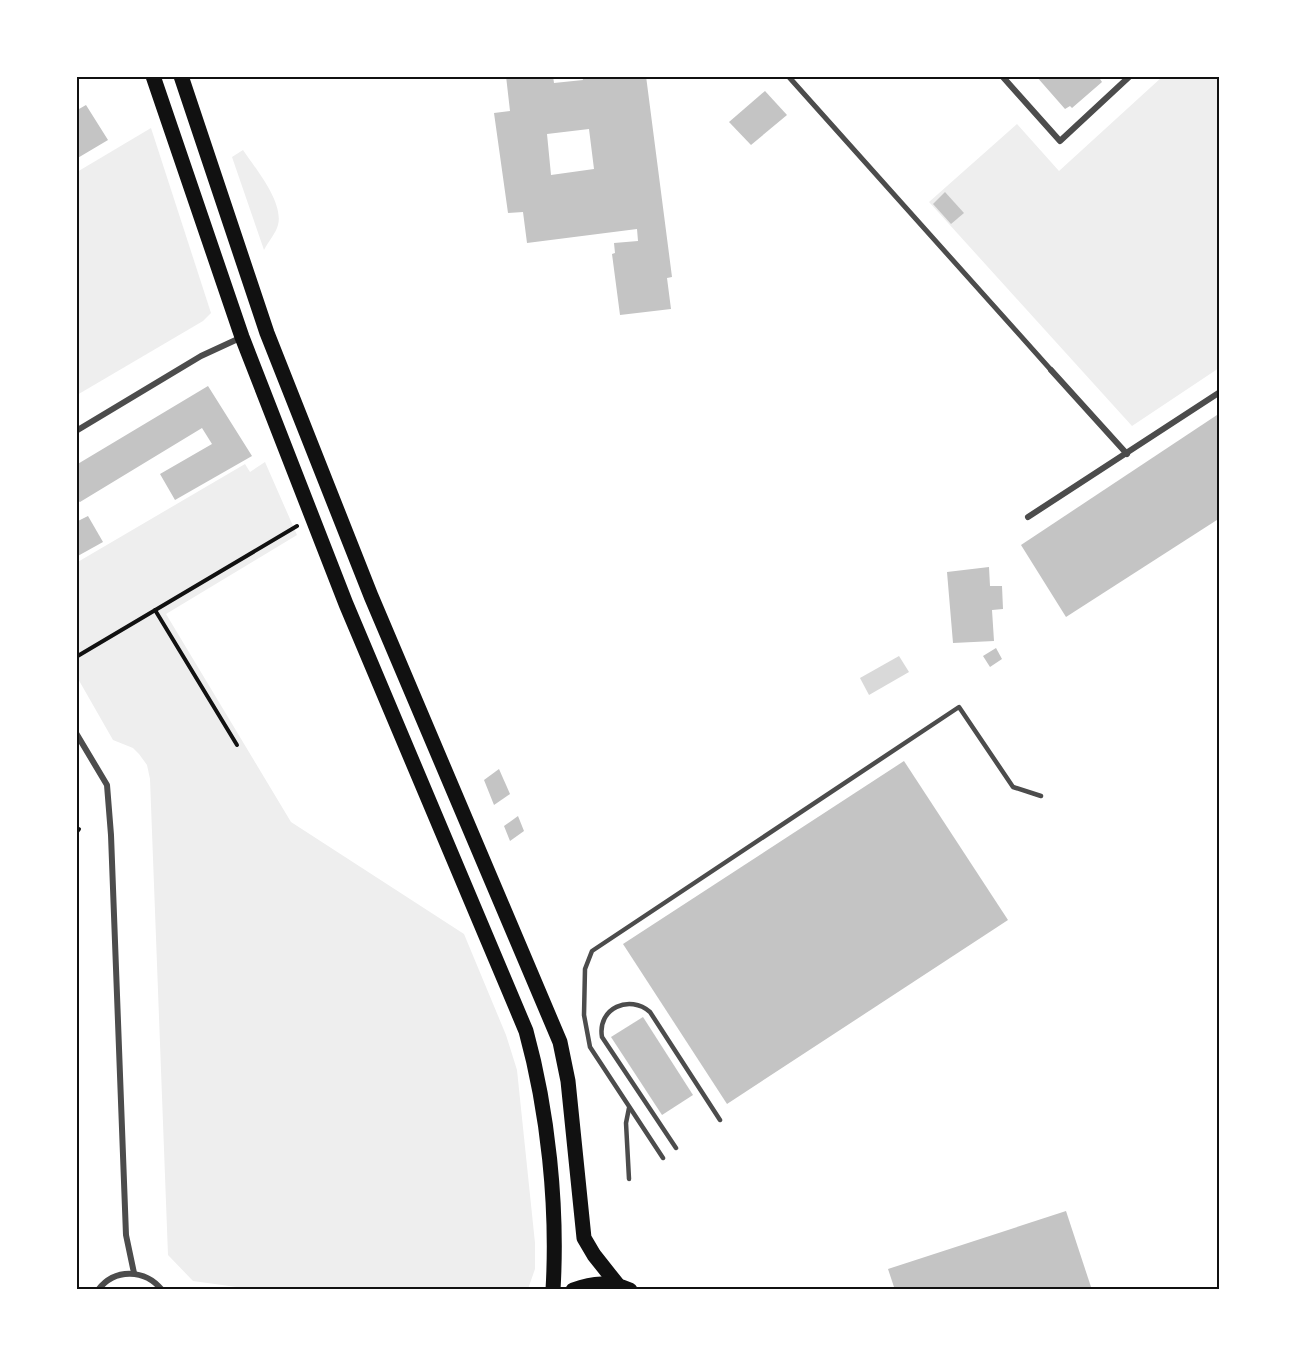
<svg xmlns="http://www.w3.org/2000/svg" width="1296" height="1366" font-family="Montserrat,sans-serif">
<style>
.green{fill:#eee}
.water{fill:#d9d9d9}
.building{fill:#c4c4c4;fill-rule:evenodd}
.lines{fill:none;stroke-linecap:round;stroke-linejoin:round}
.path{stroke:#111;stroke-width:4}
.service{stroke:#4c4c4c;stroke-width:4.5}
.pedestrian{stroke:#4c4c4c;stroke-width:5}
.minor{stroke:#4c4c4c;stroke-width:6}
.primary{stroke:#111;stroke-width:15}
.neatline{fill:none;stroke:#111;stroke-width:2}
</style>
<rect width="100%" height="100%" fill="#fff"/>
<g class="green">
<polygon points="1162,77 1219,77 1219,368 1132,426 929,202 1017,124 1059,171"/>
<polygon points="151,128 211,313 203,321 77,395 77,172"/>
<path d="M 243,150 C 255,168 284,202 278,225 C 276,233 268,242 264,250 L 232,157 Z"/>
<polygon points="265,462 297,535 166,614 291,822 464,934 506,1035 517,1070 535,1243 535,1269 528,1289 251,1289 193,1281 168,1255 150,779 147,765 139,754 133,748 113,740 77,677 76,563 245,464 250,472"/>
</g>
<polygon class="water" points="899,656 909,672 869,695 860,678"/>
<g class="building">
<path d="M 506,76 L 553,76 L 554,83 L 583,80 L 582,76 L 646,76 L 672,277 L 667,278 L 671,309 L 620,315 L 612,254 L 615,253 L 614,243 L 638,241 L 637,229 L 527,243 L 523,212 L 508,213 L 494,113 L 510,111 ZM 589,129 L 594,169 L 551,175 L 547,134 Z"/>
<polygon points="1036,76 1098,76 1102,82 1072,108 1070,106 1065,109"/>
<polygon points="765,91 787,115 751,145 729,122"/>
<polygon points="76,105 79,109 86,105 108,140 76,159"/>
<polygon points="945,192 964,213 951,224 933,204"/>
<polygon points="208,386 252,456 175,500 160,474 212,444 202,428 80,502 76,500 76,465"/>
<polygon points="1220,413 1220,518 1066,617 1021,545"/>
<polygon points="88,516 103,542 76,557 76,522"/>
<polygon points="989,567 990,586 1002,586 1003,609 992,610 994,641 953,643 947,572"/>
<polygon points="996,648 1002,659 990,667 983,656"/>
<polygon points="904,761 1008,920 727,1104 623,944"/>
<polygon points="499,769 510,794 494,805 484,780"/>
<polygon points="518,816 524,831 510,841 504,826"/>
<polygon points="643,1017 693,1095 662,1115 611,1037"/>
<polygon points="1066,1211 1092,1290 895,1290 888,1269"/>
</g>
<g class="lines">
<g class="path">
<polyline points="155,610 237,745"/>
<polyline points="76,657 297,526"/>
<polyline points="76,833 79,829"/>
</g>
<g class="service">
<path d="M 676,1148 L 602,1037 C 597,1008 630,994 650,1012 L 720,1120"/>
<polyline points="663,1158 590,1047 584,1015 585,969 592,951 959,707 1013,787 1041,796"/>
<polyline points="629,1179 626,1123 629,1108"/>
</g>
<polyline class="pedestrian" points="788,76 1051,370"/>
<g class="minor">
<polyline points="1002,76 1060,141 1130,76"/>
<polyline points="1051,370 1127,454"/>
<polyline points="76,431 201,356 240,338"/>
<polyline points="1028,517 1220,392"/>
<polyline points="76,733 107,785 111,835 126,1235 134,1273"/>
<path d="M 98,1290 C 115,1268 145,1269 162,1290"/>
</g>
<g class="primary">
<path d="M 153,76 L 242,337 L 346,604 L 526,1031 C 548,1111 558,1206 553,1290"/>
<polyline points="181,76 267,333 371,596 560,1042 568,1081 584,1238 594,1255 617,1284"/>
<path d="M 573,1290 C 593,1283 610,1281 630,1290"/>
</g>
</g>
<rect width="1296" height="1366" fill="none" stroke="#ffffff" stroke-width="156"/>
<rect x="78" y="78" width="1140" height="1210" class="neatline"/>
</svg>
